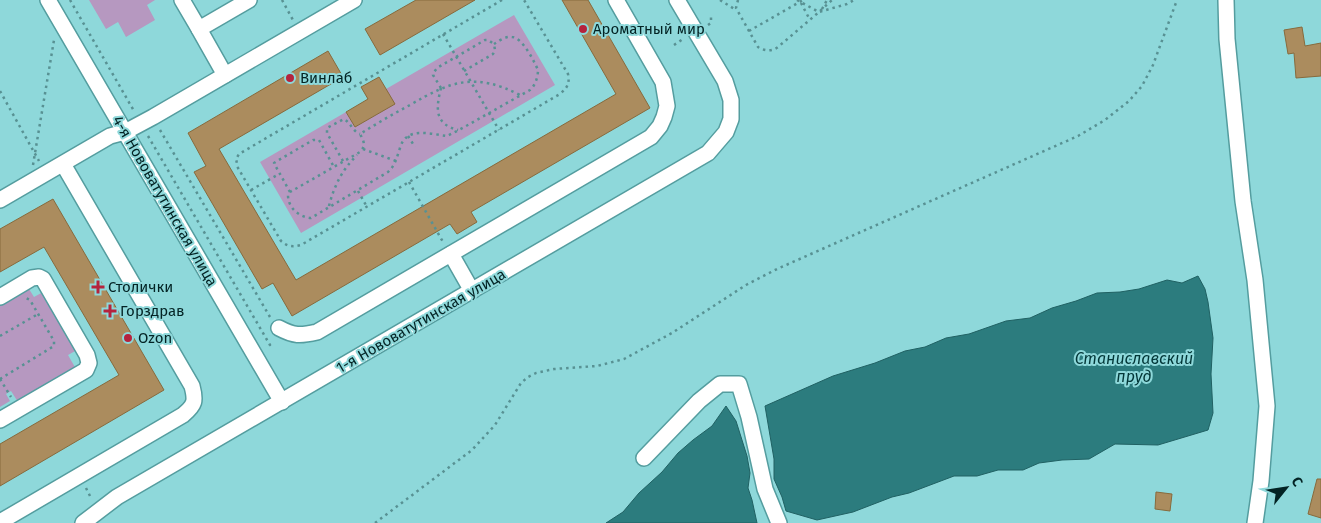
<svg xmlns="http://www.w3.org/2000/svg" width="1321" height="523" font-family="'Fira Sans',sans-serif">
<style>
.green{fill:#b698c0}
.water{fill:#2c7c7e;stroke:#206163}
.building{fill:#ab8c5e;stroke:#876a3c}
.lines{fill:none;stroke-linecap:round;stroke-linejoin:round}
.minor-casing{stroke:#549d9f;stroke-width:18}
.path{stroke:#589193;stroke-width:2.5;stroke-dasharray:2.5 4;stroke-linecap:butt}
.minor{stroke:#fff;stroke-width:15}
.poi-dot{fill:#b5233d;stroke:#8ed8da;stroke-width:2}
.labels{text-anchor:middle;stroke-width:4;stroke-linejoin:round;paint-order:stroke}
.poi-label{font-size:15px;fill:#032324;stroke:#8ed8da;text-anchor:start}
.street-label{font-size:15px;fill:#032324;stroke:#8ed8da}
.water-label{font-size:16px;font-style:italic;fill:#023637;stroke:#8ed8da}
</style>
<rect width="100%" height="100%" fill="#8ed8da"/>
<g class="green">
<polygon points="89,0 155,0 147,5 155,20 126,37 118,22 106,29"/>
<polygon points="514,15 555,85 301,233 260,162 346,112 355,127 394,104 386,89"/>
<polygon points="29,289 34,297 43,292 77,350 68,355 76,369 18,402 11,391 6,394 10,401 0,407 0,306"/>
</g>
<g class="water">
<polygon points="1198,276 1205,289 1208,302 1213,338 1211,374 1213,413 1208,430 1158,445 1115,444 1089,459 1062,460 1039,463 1023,470 998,470 977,476 954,476 909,493 892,497 853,512 817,520 786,511 782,497 774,479 774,459 765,406 833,376 875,363 905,351 925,347 946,338 969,334 1006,321 1030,318 1052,308 1076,301 1097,293 1120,292 1139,289 1167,280 1182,283"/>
<polygon points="726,406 736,421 747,456 750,473 748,488 752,500 757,523 606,523 623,512 639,493 662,472 678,453 693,440 712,426"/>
</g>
<g class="building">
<polygon points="416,0 475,0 380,55 365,29"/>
<polygon points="562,0 588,0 650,108 471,212 477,222 457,234 450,224 292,316 273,283 262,289 194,172 206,166 188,133 328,51 343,77 219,149 296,280 616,94"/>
<polygon points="1302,27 1305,46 1321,43 1321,76 1296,78 1294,53 1288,54 1284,30"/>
<polygon points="379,77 395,104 355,127 346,112 368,99 361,87"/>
<polygon points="53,199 164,390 0,486 0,444 119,375 44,247 0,272 0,229"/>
<polygon points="1317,479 1321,479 1321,518 1308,514"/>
<polygon points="1156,492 1172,494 1170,511 1155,509"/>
</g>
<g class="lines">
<defs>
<g id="minor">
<polyline points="48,0 282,402"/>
<polyline points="182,0 199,29 249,0"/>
<polyline points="1226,0 1227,39 1243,201 1255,280 1267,406 1261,481 1255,523"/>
<polyline points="199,29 225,75"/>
<polyline points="0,200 110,136 125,132 153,117 354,0"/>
<polyline points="451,254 472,291"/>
<polyline points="0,297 32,278 39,277 43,279 87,355 89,363 86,370 0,420"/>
<path d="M 279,328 C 294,336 300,336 317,332 L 651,137 L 660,126 L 664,117 L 667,106 L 663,82 L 616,0"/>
<polyline points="644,458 699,401 720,384 739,384 749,417 765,489 779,523"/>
<path d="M 0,522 L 183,415 C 195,405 196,401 192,386 L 63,164"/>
<polyline points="83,523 117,497 708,153 726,132 731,119 731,100 725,81 677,0"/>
</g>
</defs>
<use href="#minor" class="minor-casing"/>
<g class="path">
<polyline points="70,0 134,111"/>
<polyline points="282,0 293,20"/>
<path d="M 502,0 L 239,154 L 236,159 L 238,168 L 281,241 C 288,247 293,247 301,245 L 560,94 C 567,88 570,84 568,74 L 524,0"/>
<polyline points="720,0 736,10"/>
<path d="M 738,0 L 736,8 L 758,47 C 764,51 772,52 778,47 L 819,12 L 832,0"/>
<polyline points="797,0 819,12 847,4 854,0"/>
<polyline points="801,3 810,20"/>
<polyline points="822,9 827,0"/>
<polyline points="708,25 711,23 711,17"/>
<polyline points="749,31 803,0"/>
<polyline points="443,34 499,130"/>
<path d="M 494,44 C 499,41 505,36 512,37 C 522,37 534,61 538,70 C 538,77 535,86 530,90 L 459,130 L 447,136 C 430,134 406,126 400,148 C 397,157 395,166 388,172 L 311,218 C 299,217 288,208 288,195 L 290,192 L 360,152 C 366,146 364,141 360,134 C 376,124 393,114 410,105 C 451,81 475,72 520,95"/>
<polyline points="674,45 683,39"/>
<polyline points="464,71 493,54 495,50 494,44"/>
<polyline points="441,88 433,75 434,72 437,68 485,40 488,40 494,44"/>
<path d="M 441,88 C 436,108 434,124 458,130"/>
<polyline points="0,91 39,161"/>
<polyline points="160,130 270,317"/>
<polyline points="148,136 270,345 266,347"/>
<polyline points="408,136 415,147"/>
<polyline points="363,149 396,161"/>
<path d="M 343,161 L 327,133 L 327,128 L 344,119 C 351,123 352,131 360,134"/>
<polyline points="33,165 54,40"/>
<polyline points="409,182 443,242"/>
<polyline points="251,190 279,174"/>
<polyline points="358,191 367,207"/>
<polyline points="290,192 275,165 274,163 277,161 313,140 319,140 334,167"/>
<path d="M 329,206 C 334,186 342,170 357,155"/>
<polyline points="0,336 38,314"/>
<polyline points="0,379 54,346 54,341 30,300 26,298"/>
<polyline points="0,379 11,397"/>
<polyline points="86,488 90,496"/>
<polyline points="375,523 472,450 495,425 521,383 528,377 536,373 554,369 597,366 624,359 672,333 746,285 777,269 1078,136 1105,120 1129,101 1142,86 1153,65 1177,0"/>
</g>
<use href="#minor" class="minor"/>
</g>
<g class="poi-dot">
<circle cx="583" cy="29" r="5"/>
<circle cx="290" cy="78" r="5"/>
<path d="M95.5 279.5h5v5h5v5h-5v5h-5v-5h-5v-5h5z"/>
<path d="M107.5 303.5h5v5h5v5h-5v5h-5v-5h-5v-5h5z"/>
<circle cx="128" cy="338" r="5"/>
</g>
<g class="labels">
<g class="poi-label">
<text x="593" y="34">Ароматный мир</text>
<text x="300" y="83">Винлаб</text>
<text x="108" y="292">Столички</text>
<text x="120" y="316">Горздрав</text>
<text x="138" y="343">Ozon</text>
</g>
<g class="street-label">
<text transform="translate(165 201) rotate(60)" y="5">4-я Нововатутинская улица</text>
<text transform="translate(421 321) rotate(-30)" y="5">1-я Нововатутинская улица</text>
</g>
<g class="water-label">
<text x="1134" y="364">Станиславский<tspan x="1134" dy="18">пруд</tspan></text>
</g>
</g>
<g transform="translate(1286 488) rotate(60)" stroke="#8ed8da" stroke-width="4" paint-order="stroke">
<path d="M0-4L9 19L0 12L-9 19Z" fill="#032324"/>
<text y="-8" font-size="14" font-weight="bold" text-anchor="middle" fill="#032324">С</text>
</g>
</svg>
